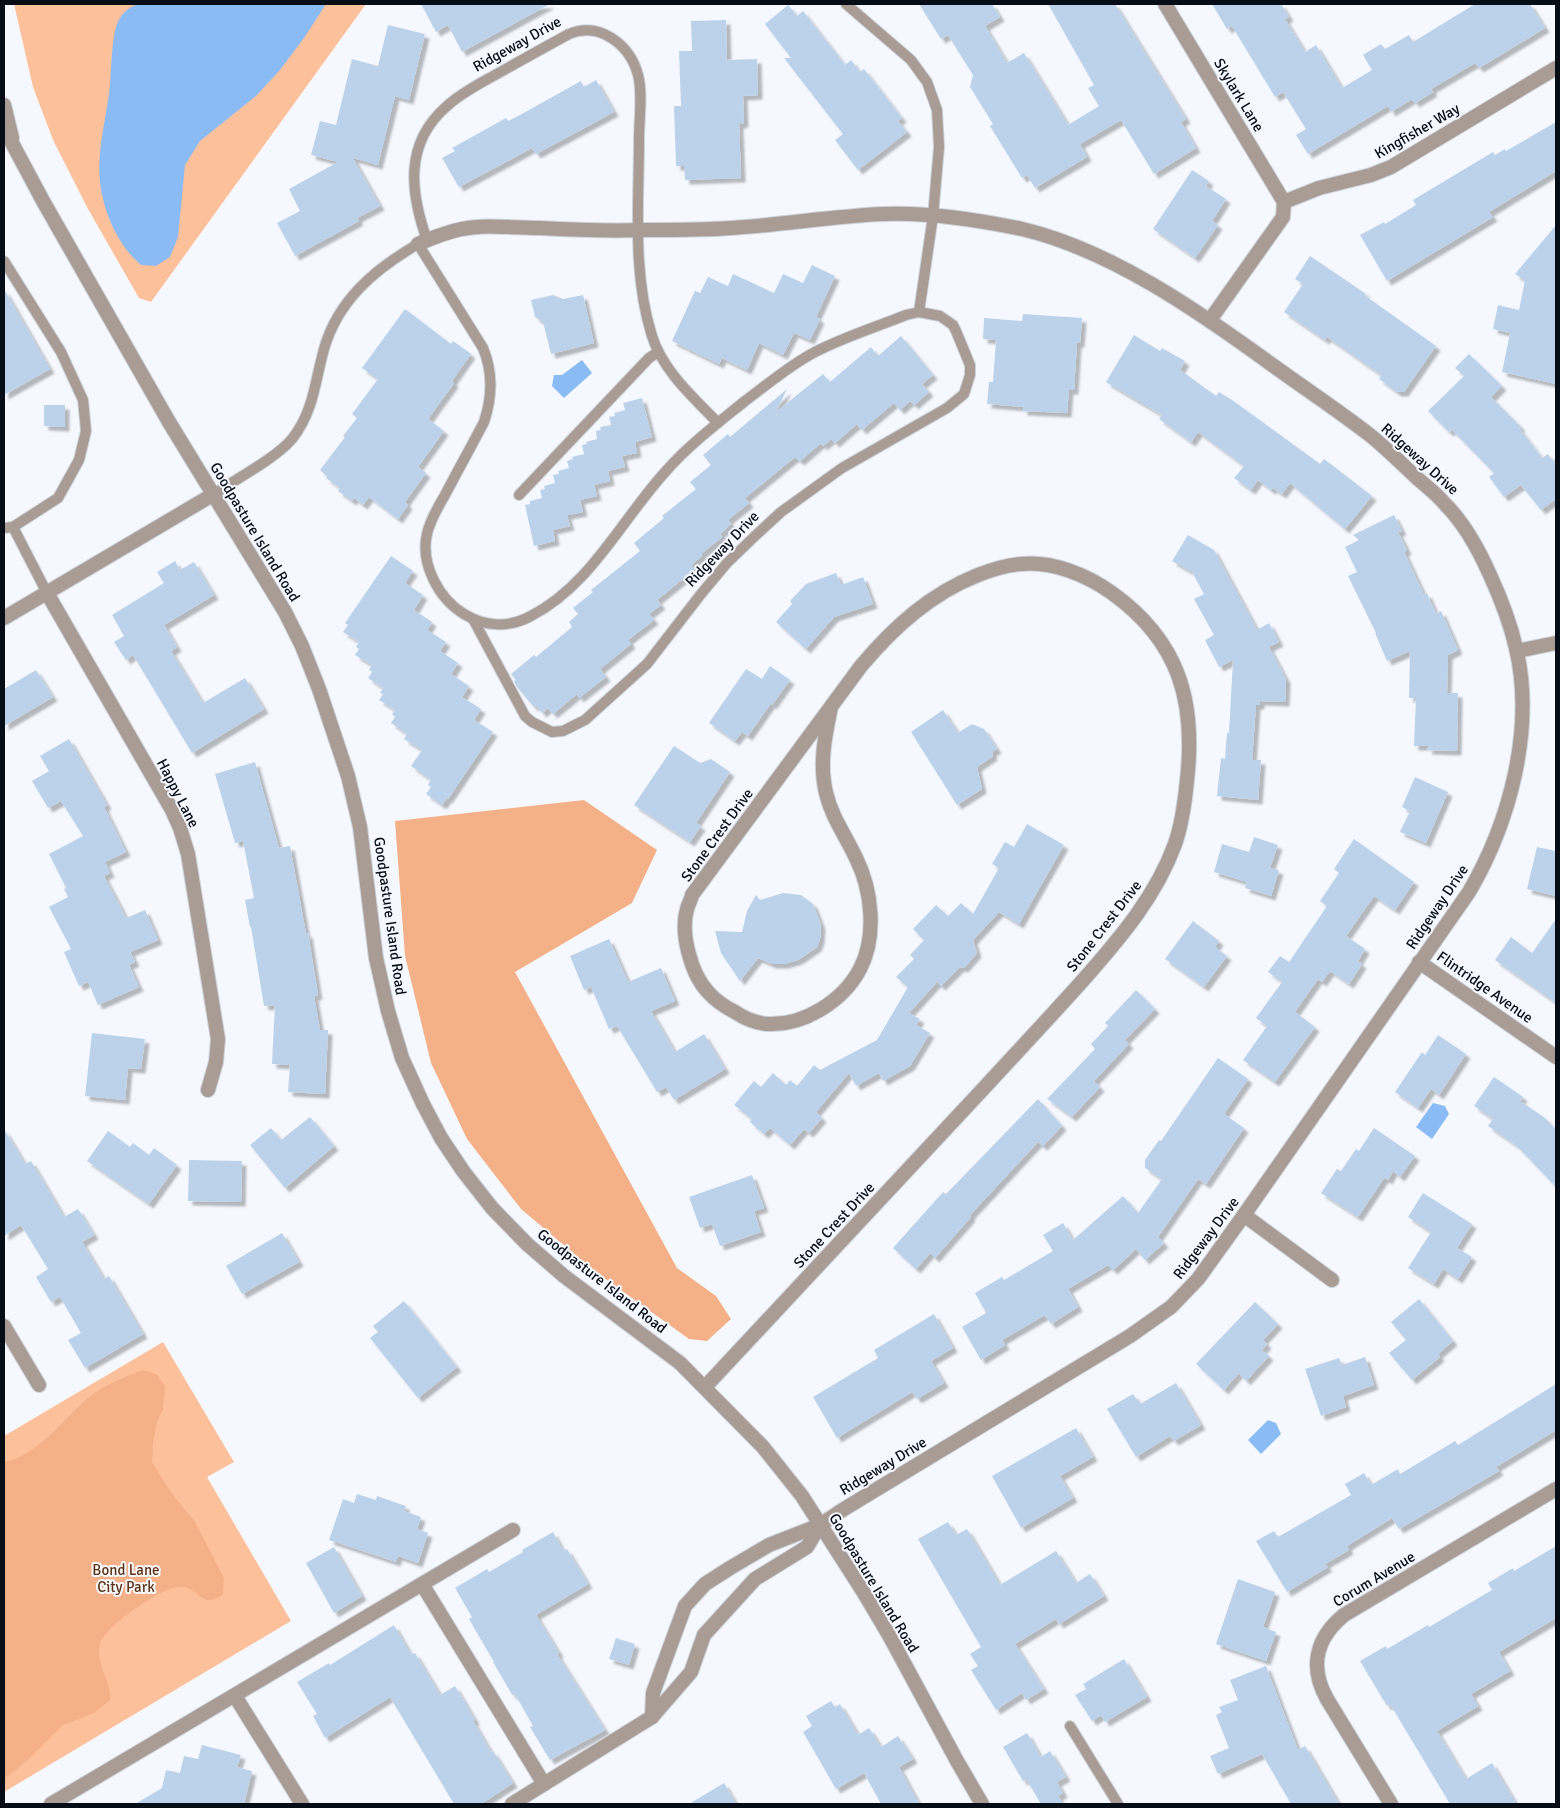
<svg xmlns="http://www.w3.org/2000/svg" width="1560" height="1808" font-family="Signika,sans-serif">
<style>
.green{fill:#fcc09b}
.forest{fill:#f4b187}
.water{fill:#8abbf4}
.building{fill:#bcd2eb;filter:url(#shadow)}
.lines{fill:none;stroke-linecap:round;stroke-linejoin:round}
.service-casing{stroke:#cfd3da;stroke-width:12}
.minor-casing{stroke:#cfd3da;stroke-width:16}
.tertiary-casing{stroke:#cfd3da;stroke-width:16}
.service{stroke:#a99c94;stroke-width:10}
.minor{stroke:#a99c94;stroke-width:14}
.tertiary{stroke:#a99c94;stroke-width:14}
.labels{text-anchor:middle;stroke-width:4;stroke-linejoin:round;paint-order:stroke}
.street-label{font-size:15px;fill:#060d16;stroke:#f5f9ff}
.park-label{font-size:15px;fill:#5e3314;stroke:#f5f9ff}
</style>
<defs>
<filter id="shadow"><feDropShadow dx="4.5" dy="4.5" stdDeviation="1" flood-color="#0004"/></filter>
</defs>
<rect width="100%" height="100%" fill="#f5f9ff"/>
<g class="green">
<polygon points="14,4 366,4 151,302 139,298 88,209 53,140 33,87"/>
<polygon points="163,1342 234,1462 207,1477 291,1621 4,1792 4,1436"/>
</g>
<g class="forest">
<polygon points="584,800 657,850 632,903 515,972 677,1268 716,1296 731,1319 707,1341 689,1339 593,1270 521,1209 467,1139 431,1063 405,956 395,821"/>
<path d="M 143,1370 L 156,1374 L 165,1386 L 163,1409 L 157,1422 L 153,1443 L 152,1462 L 170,1491 L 195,1522 L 224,1578 L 223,1595 C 197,1610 202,1586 179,1587 C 162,1587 104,1627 100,1644 C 95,1665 112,1681 110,1700 L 94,1713 L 63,1725 L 30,1758 L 4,1779 L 4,1462 C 39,1455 62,1420 88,1398 C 104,1385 124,1377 143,1370 Z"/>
</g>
<g class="water">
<path d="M 138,4 L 326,4 L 304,38 L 280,70 L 256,96 L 200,141 L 185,165 L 178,237 L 170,257 L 156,266 L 141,265 C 122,249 109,224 103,199 C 93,160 106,124 110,85 C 111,70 112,37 117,24 C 122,12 127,9 138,4 Z"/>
<polygon points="582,360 592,373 564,398 552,386 554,375 562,375"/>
<polygon points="1433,1103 1445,1106 1449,1114 1432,1139 1416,1127"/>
<polygon points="1268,1420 1276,1423 1281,1434 1261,1454 1248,1440"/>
</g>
<g class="building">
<polygon points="421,4 550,4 462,52 448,25 436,32"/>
<polygon points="919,4 992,4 1000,17 985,26 1007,63 1024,53 1068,125 1099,106 1088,88 1094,85 1048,4 1115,4 1186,119 1181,122 1196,148 1154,174 1121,120 1080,144 1087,157 1035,188 1027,175 1022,178 990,126 993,124 970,87 973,75 948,35 941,39"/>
<polygon points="1212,4 1281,4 1289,17 1285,19 1305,52 1316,45 1342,88 1372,70 1363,55 1381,44 1385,49 1409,35 1413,42 1475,4 1530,4 1545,28 1479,68 1475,63 1431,89 1433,92 1415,103 1412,99 1391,112 1388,106 1308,154 1296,135 1306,129 1283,92 1275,97 1232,26 1227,29"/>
<polygon points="788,5 797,16 803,11 845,65 851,60 860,72 864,69 902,118 898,121 907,132 858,170 835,140 843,134 784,58 791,58 765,24"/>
<polygon points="726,20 727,60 757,59 758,95 743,96 744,123 739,124 741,178 685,180 684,166 676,166 674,106 681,106 679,51 692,51 691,21"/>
<polygon points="388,25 425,34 409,100 395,96 378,165 353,158 380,206 357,218 359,221 295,256 277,223 300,211 289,189 338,162 311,155 320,121 336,125 352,59 378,66"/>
<polygon points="596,80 614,112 536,154 532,148 459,187 442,158 455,151 452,148 506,118 508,121 520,115 581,81 584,87"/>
<polygon points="1556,122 1556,171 1489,212 1493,217 1387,281 1360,235 1384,222 1385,224 1416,205 1413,200 1493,152 1495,155 1505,149 1506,151"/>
<polygon points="1192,170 1209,181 1206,186 1226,199 1212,221 1218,225 1195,258 1153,229"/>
<polygon points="1556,225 1556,384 1502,372 1510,333 1493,329 1498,305 1519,310 1525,281 1515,274"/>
<polygon points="1310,256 1366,294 1364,295 1436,346 1404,392 1397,392 1379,379 1381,375 1327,337 1325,340 1284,312 1303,284 1295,279"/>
<polygon points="812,265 835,276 816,317 820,319 810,340 794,333 783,355 759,343 747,370 722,358 719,364 672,341 695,291 700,293 708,277 728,286 733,274 774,293 783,274 803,283"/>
<polygon points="4,289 50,369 4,395"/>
<polygon points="553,295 563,299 583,295 594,343 551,354 543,322 535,317 531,300"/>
<polygon points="405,309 451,344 453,341 471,354 452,381 454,383 428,419 444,431 418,467 426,473 405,502 408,505 398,519 369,497 363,505 354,498 352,501 338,491 340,488 326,478 327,476 320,470 345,437 343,436 357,418 352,414 378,379 362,368"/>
<polygon points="1023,314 1082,318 1080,343 1077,343 1074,390 1069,390 1067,413 1023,411 1023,407 987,404 989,382 993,382 996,340 983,339 984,318 1022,321"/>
<polygon points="1134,335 1160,351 1162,348 1185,361 1180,370 1216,396 1219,392 1232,400 1320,464 1324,459 1372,496 1345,529 1290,483 1282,494 1273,488 1271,490 1258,480 1251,490 1234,478 1244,466 1198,432 1191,442 1159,419 1162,415 1106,382"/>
<polygon points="901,336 933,375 922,384 929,392 914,405 910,401 900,410 894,403 862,430 857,424 835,443 831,439 823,446 821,443 800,461 795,457 745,498 749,503 728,520 731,524 720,534 722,537 701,554 702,556 691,565 695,569 657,600 661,605 649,614 654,620 628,640 631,644 600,669 606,677 579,698 577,694 553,714 548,708 542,713 536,705 534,707 517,687 514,681 516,680 511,674 534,655 536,657 572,627 569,622 578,614 573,608 593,592 591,590 640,551 634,543 664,518 662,516 696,489 690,482 711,465 703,455 728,434 730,437 787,389 776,412 823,374 830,382 871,347 878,356"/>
<polygon points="1469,354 1502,386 1491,397 1521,427 1519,428 1542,458 1548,454 1556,465 1556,499 1541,510 1521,485 1504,497 1489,477 1494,473 1452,430 1449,432 1428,411 1464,376 1455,368"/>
<polygon points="642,398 652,437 635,442 637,453 622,456 625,467 608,471 610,481 594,485 597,496 580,500 583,512 567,515 570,526 553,530 555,541 534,546 525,505 530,504 530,501 542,498 540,490 545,489 544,486 555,483 553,475 559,474 558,471 569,468 567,461 573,459 572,457 584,454 582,445 587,444 586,442 597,439 596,431 601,430 600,427 611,425 609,417 615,416 614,413 625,410 623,403"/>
<polygon points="44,405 65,405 65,427 44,426"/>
<polygon points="1394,515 1402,531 1398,532 1407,550 1404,552 1424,595 1427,593 1436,614 1441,611 1458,650 1448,655 1447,693 1458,693 1457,751 1427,750 1429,746 1414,746 1416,698 1409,698 1410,651 1387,661 1375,633 1376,633 1348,576 1357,572 1345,547 1359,540 1353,535"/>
<polygon points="1188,535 1214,550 1257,630 1269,623 1279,642 1269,647 1286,679 1285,702 1260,701 1260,705 1256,705 1252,760 1261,760 1258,800 1217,796 1221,758 1225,759 1227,733 1229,733 1233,660 1219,667 1205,640 1214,635 1194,599 1204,594 1192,572 1172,561"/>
<polygon points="391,556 413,571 405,583 423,595 414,610 432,622 427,630 446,642 440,651 458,663 451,674 469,686 462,697 481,709 474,720 493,732 448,799 447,798 442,805 426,794 431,787 428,785 431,780 411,766 422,750 404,739 407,734 391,723 395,717 392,714 395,710 379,700 383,694 380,693 383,688 368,678 372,672 369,670 372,665 355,655 359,649 356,647 359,642 343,632 348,625 345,623"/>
<polygon points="175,561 180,570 194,562 214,595 164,625 177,647 171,651 203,703 245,678 264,709 192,753 133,655 126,660 114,642 124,636 112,615 164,583 157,572"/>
<polygon points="836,573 841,585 863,577 873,604 834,617 806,649 776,622 792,604 790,601 806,584"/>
<polygon points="770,666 790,680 772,705 771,703 748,736 742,732 735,741 709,723 746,669 762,679"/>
<polygon points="36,670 53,697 4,726 4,689"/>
<polygon points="943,710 958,733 972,724 984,729 997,749 992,752 993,756 977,767 982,789 957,805 911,732"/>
<polygon points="69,739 107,805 104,807 126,852 105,862 110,873 104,876 126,918 145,910 158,940 130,952 135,962 129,965 139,987 98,1005 88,982 79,986 64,952 71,949 49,907 68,897 64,889 66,888 49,854 83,836 61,801 48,808 32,781 49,771 40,756"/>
<polygon points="674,746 700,763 711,759 730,772 696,823 701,826 690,842 634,805"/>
<polygon points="255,762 279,848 290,846 306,934 308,933 318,995 314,996 320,1030 328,1030 325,1094 288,1092 290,1065 272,1064 275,1005 264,1006 251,927 250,927 245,900 254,898 243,841 235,843 215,774"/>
<polygon points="1415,777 1448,792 1426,843 1400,832 1410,811 1402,807"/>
<polygon points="1027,824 1064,845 1019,924 999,912 973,940 977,953 964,968 960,967 941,986 937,982 909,1013 920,1019 916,1025 930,1033 910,1066 883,1081 879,1073 856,1086 849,1073 816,1112 822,1118 809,1133 804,1129 790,1145 770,1128 764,1134 750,1122 752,1119 734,1105 754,1081 761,1087 773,1073 786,1085 790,1080 797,1086 814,1065 820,1070 877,1040 908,987 896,977 914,959 910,955 924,940 913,929 936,905 948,916 961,903 973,914 999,868 992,864 1005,842 1014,847"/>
<polygon points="1254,837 1278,845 1270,868 1279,870 1271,896 1245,888 1247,882 1214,872 1222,844 1249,852"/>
<polygon points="1354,839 1414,882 1395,910 1374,896 1346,936 1365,949 1358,961 1362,964 1349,984 1330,971 1322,982 1318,979 1295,1012 1315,1027 1275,1082 1243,1060 1267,1026 1256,1018 1282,982 1268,972 1280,956 1289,962 1327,906 1320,901 1339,873 1334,869"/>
<polygon points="1537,847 1556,851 1556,896 1527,889"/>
<polygon points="783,893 801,895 813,904 821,925 820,939 817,947 798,960 784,964 772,964 758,958 740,981 721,953 715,931 742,932 747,911 756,895 760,900"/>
<polygon points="1556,919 1556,1003 1495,960 1511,937 1532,953"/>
<polygon points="1193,921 1219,941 1215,947 1227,956 1204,987 1165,959"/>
<polygon points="609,939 628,982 661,968 675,1001 651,1011 675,1052 704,1034 725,1069 674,1100 666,1087 657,1092 617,1026 609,1029 591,987 584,990 570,956"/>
<polygon points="1136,990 1155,1009 1125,1040 1129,1044 1094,1081 1100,1087 1072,1117 1047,1099 1095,1049 1091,1044 1108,1026 1105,1023"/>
<polygon points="92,1033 145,1039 141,1069 128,1068 125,1100 85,1096"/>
<polygon points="1438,1035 1466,1054 1439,1095 1431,1089 1418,1108 1395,1092 1422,1052 1425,1055"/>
<polygon points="1218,1058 1248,1079 1224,1114 1244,1128 1206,1184 1198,1179 1158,1237 1164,1243 1145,1260 1136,1249 1113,1270 1108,1265 1068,1289 1078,1307 1051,1324 1045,1315 1002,1340 1005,1345 981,1360 962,1327 986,1313 975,1293 1002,1277 1004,1280 1053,1251 1043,1235 1063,1223 1073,1240 1123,1196 1138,1213 1162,1179 1145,1168 1145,1160 1159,1140 1161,1141"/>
<polygon points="1494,1077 1523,1097 1520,1101 1545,1118 1556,1130 1556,1187 1517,1146 1488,1126 1493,1119 1474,1106"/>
<polygon points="1038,1099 1062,1126 1043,1146 1038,1142 970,1215 971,1217 935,1258 930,1253 916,1269 893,1248 943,1192 946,1194"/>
<polygon points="310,1117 334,1146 285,1188 250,1145 271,1128 281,1140"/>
<polygon points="1374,1128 1415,1156 1400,1177 1393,1171 1388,1180 1384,1178 1358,1217 1321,1193 1337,1169 1341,1171 1356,1149 1359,1151"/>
<polygon points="4,1129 25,1164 31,1161 64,1217 78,1209 94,1235 82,1242 104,1279 109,1276 143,1334 85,1368 68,1340 81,1333 60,1297 51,1302 36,1277 48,1269 21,1225 4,1236"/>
<polygon points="108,1131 130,1147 133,1143 149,1155 154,1148 177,1165 149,1204 87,1161"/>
<polygon points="189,1160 242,1161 241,1202 188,1201"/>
<polygon points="752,1175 764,1208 754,1211 761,1232 720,1246 712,1224 700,1228 689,1197"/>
<polygon points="1423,1193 1472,1224 1457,1248 1472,1257 1458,1279 1443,1269 1434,1284 1408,1268 1431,1232 1408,1217"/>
<polygon points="282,1233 299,1262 242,1294 226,1266"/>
<polygon points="1419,1299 1453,1341 1438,1354 1440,1357 1412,1380 1389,1353 1406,1340 1391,1322"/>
<polygon points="404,1301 457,1367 418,1398 370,1338 378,1332 373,1326"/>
<polygon points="1255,1302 1278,1324 1263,1340 1267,1344 1262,1350 1269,1356 1246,1381 1239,1373 1224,1390 1196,1364"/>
<polygon points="934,1314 953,1348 931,1361 944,1383 917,1399 912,1392 837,1438 813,1397 878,1358 874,1350"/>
<polygon points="1365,1357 1374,1385 1343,1396 1346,1407 1321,1416 1305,1369 1339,1358 1342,1365"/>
<polygon points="1176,1383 1201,1425 1174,1441 1170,1436 1136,1457 1107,1409 1133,1394 1140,1404"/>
<polygon points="1556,1384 1556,1430 1496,1467 1499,1471 1399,1529 1392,1518 1347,1546 1349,1550 1325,1564 1328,1567 1287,1592 1256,1541 1274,1531 1278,1537 1351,1495 1345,1484 1364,1473 1371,1485 1398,1469 1400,1474 1455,1441 1458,1445"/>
<polygon points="1076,1428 1093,1457 1060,1476 1073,1498 1021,1528 992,1476"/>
<polygon points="357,1494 376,1500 377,1496 406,1506 404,1511 421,1517 417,1529 428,1533 418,1563 398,1556 396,1562 329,1540 343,1499 354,1503"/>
<polygon points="948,1522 956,1535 967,1529 1000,1585 1056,1551 1076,1583 1090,1574 1104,1596 1059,1624 1056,1619 1015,1644 1044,1689 1026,1700 1022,1693 996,1710 971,1670 978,1666 970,1654 981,1647 918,1539"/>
<polygon points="553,1532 563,1551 567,1549 588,1584 536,1615 559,1653 557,1654 605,1730 550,1760 530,1727 533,1726 515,1694 513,1696 493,1662 494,1662 469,1619 472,1617 455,1588 487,1569 489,1572 523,1552 522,1550"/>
<polygon points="1556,1546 1556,1618 1499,1652 1510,1671 1471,1694 1478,1706 1437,1731 1466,1779 1492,1763 1516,1804 1450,1804 1390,1704 1387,1706 1360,1661 1386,1646 1387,1649 1428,1625 1429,1627 1492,1590 1488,1583 1513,1568 1514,1571"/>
<polygon points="334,1547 362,1596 334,1613 306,1563"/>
<polygon points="1238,1579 1275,1592 1263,1627 1276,1632 1266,1661 1216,1644"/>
<polygon points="394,1625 411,1655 415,1653 440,1695 455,1686 475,1720 473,1721 491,1752 493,1751 513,1783 481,1804 454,1804 390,1697 325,1738 313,1716 317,1714 297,1682 329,1663 330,1665"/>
<polygon points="616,1638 635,1644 629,1665 609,1659"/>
<polygon points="1124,1659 1147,1697 1105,1722 1101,1715 1092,1721 1075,1695 1086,1689 1083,1684"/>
<polygon points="1266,1666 1298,1750 1305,1746 1339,1804 1291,1804 1262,1754 1218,1774 1210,1756 1229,1748 1216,1715 1222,1712 1219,1707 1238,1700 1230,1680"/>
<polygon points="831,1701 835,1707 840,1704 858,1735 869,1728 881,1747 898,1736 913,1759 899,1767 919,1804 881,1804 864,1773 836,1789 803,1732 812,1726 806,1716"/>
<polygon points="1027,1733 1041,1757 1050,1751 1066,1777 1057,1782 1063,1793 1058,1796 1063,1804 1041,1804 1026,1779 1023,1781 1003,1747"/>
<polygon points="202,1745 241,1755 237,1767 252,1771 244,1804 135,1804 162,1788 166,1770 180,1773 184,1756 198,1759"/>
<polygon points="724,1783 736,1804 689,1804"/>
</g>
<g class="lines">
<defs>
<g id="service">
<path d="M 427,240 C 410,192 404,143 447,106 C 461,93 479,84 495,75 C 520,61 545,47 569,34 C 600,21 630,45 638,75 C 643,93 639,120 639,139 C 639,204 632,273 652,336 C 663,371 693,397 718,423"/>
<polyline points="4,261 61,352 83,400 86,431 79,460 58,498 13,527 4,528"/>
<path d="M 214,494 C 236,479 276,458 292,439 C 314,411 315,381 324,349 C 338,300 375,269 418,244 L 483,348 C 493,372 492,398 484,422 C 471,447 458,470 445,495 C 438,507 430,520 427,534 C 420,564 439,599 464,614 C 485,627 509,628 531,616 C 591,585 622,519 666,471 C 689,445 718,423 745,401 C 768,384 790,365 815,352 C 844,337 876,327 906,315 L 919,312 L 933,216 L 939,147 L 937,110 L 927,82 L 911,60 L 846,4"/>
<polyline points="519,495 649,358 658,352"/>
<polyline points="13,527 47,593"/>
<polyline points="473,619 525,716 532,722 552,732 563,731 585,720 647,664 701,594 727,563 755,536 781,512 842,468 947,408 964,394 970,375 970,365 956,331 953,325 940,316 919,312"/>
<polyline points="1070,1726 1118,1804"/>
</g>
<g id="minor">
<polyline points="1165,4 1284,202 1283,217 1210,320"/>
<polyline points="1284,202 1319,188 1371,175 1391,167 1556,68"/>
<path d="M 418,244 C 432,238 446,232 462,229 C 487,224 513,228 539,228 C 574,230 610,231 646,230 C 675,230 703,230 731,228 C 782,225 833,216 884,214 C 928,212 979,220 1022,229 C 1111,250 1198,311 1271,364 C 1304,388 1339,411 1371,436 C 1387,449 1402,464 1417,478 C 1426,486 1437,494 1445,504 C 1464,523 1479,550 1490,575 C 1501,599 1510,622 1516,648 C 1535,728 1510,822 1469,892 L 1244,1215 L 1198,1279 L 1171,1307 L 1130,1336 L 844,1509 L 820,1525 L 769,1545 L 730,1568 L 705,1584 L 685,1606 L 653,1693 L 652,1717"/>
<polyline points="47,593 172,810 180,828 188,854 218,1039 216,1062 208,1090"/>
<polyline points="4,618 214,494"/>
<polyline points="1517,651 1556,643"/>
<polyline points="1419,962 1556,1057"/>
<polyline points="1244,1215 1332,1280"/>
<polyline points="4,1326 39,1385"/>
<path d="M 705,1387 C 798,1287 891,1187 984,1088 C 1018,1051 1052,1015 1085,978 C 1121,937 1156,896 1175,844 C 1182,824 1185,801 1187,780 C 1196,701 1179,641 1112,593 C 1087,575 1053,561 1021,564 C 1007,565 991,570 978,575 C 930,594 894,627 861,666 L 692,895 C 691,900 688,905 687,909 C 680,933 691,974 708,992 C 715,1000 725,1007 735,1012 C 744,1018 755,1023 767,1024 C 804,1026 843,1001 860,969 C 877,936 872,890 856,858 C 846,836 832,818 826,793 C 819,764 825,736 831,707"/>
<polyline points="422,1584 513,1530"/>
<polyline points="235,1696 302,1804"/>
<polyline points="51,1804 422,1584 544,1784 652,1717 691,1672 704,1635 755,1579 807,1547 820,1525"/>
<polyline points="512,1804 544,1784"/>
<path d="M 1391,1804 L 1327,1699 C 1309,1667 1316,1638 1344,1615 L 1556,1489"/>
</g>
<g id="tertiary">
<polyline points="4,105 12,138"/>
<polyline points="4,128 43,201 169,422 285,612 302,646 319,689 348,776 360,827 376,958 388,1011 402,1058 423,1104 441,1138 463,1171 492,1208 527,1244 564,1276 680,1363 763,1447 802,1496 864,1593 890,1637 957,1761 982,1804"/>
</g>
</defs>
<use href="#service" class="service-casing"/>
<use href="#minor" class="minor-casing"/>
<use href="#tertiary" class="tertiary-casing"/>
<use href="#service" class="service"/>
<use href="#minor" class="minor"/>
<use href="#tertiary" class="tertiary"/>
</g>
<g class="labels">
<g class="street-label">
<text transform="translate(517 44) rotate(-29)" y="5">Ridgeway Drive</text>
<text transform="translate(1239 95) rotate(59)" y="5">Skylark Lane</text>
<text transform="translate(1417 131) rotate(-30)" y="5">Kingfisher Way</text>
<text transform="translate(1420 459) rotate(42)" y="5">Ridgeway Drive</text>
<text transform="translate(255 532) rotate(59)" y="5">Goodpasture Island Road</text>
<text transform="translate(722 549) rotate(-46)" y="5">Ridgeway Drive</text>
<text transform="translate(178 793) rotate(63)" y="5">Happy Lane</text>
<text transform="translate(717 835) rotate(-54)" y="5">Stone Crest Drive</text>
<text transform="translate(1437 907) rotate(-56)" y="5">Ridgeway Drive</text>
<text transform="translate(390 916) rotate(82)" y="5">Goodpasture Island Road</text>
<text transform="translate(1104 926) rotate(-52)" y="5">Stone Crest Drive</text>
<text transform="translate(1485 987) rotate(35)" y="5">Flintridge Avenue</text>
<text transform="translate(834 1225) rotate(-47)" y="5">Stone Crest Drive</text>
<text transform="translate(1206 1238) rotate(-53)" y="5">Ridgeway Drive</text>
<text transform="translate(602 1281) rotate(38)" y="5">Goodpasture Island Road</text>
<text transform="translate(883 1466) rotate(-31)" y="5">Ridgeway Drive</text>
<text transform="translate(1374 1579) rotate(-31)" y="5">Corum Avenue</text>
<text transform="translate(874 1583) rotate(59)" y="5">Goodpasture Island Road</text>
</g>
<g class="park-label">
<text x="126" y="1575">Bond Lane<tspan x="126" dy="17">City Park</tspan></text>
</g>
</g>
<rect width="1560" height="1808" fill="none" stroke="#060d16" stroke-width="10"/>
</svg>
